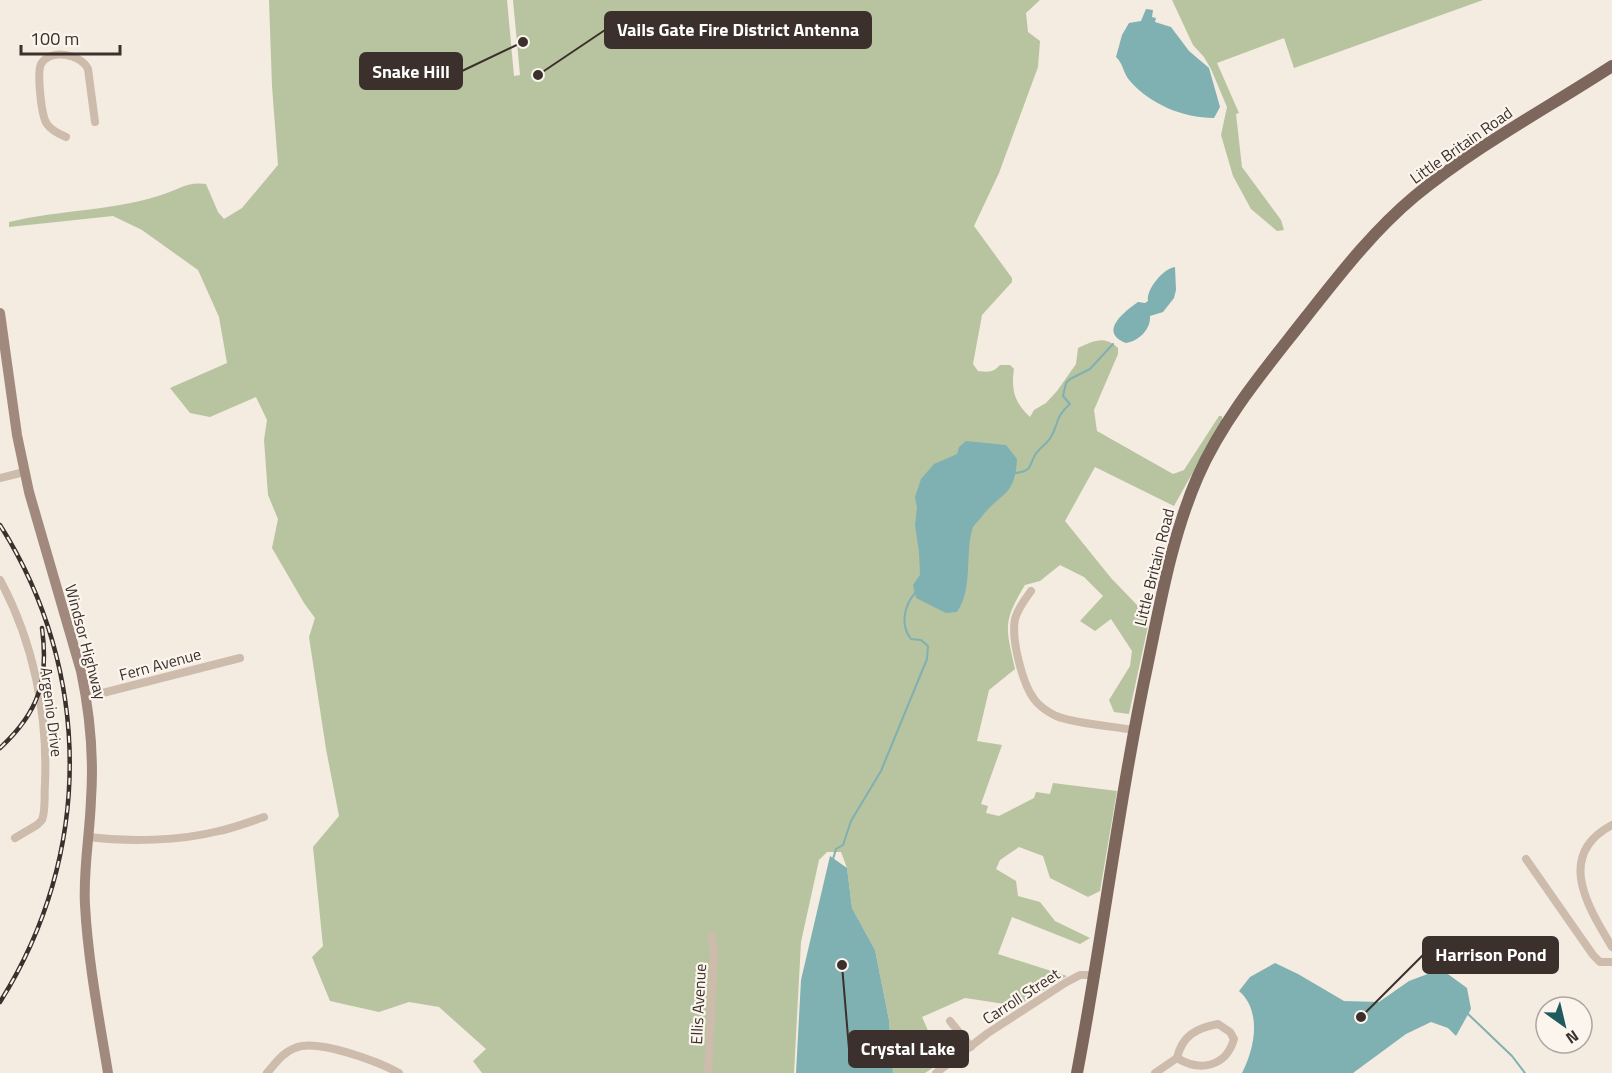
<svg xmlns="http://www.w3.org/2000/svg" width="1612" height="1073" font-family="'Titillium Web',sans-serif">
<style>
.green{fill:#b8c4a0}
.water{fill:#7fb0b2}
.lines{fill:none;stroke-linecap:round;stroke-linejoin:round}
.stream{stroke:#7fb0b2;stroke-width:2}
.street{stroke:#cdbbac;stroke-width:8}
.secondary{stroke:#a18a7d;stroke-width:10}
.primary{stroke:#7d675c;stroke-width:12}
.rail-casing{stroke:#3b302b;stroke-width:4.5}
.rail{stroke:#fbf5ee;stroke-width:2;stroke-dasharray:7;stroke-linecap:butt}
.labels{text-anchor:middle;stroke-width:4.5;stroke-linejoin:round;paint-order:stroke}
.street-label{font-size:16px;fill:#3b302b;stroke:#fbf5ee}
.leader{fill:none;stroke:#3b302b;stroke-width:2}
.callout-dot{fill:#3b302b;stroke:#fbf5ee;stroke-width:2}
.callout{fill:#3b302b;stroke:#3b302b;stroke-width:2}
.callout-label{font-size:18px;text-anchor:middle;font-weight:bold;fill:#fff}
</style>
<rect width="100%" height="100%" fill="#f4ebe1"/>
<g class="green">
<path d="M 269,0 L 507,0 L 514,76 L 520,75 L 513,0 L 1040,0 L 1026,13 L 1028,32 L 1040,41 L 1038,67 L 999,173 L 974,226 L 1012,278 L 1012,282 L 982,315 L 973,364 L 978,371 C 988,372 993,373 1000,365 L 1010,365 L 1014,369 C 1011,390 1014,402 1030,417 L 1034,410 L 1046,403 L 1057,391 L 1076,364 L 1078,348 C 1094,341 1104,335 1118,348 L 1118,354 L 1094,410 L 1097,431 L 1173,474 L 1184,470 L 1219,416 L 1222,416 L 1222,420 L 1174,506 L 1095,467 L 1065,521 L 1111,578 L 1137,605 L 1148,626 L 1129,714 L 1114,712 L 1109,700 L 1130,666 L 1132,651 L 1111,619 L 1095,631 L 1080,621 L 1103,596 L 1084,577 L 1060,565 L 1040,581 L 1025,585 C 1002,623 1006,627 1015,669 L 989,690 L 977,741 L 1002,745 L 981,804 L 988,806 L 986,813 L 999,816 L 1034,798 L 1036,792 L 1050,794 L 1053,783 L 1117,791 L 1100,891 L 1088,897 L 1050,878 L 1043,856 L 1019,847 L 1000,860 L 996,869 L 1016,881 L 1018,896 L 1040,902 L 1055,921 L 1090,938 L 1080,944 L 1012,917 L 998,954 L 1067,976 L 1018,1006 L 965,998 L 922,1017 L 942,1062 L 925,1073 L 893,1073 L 889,1020 L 875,950 L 852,908 L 847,868 L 841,852 L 827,852 L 819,860 L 801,942 L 794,1073 L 482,1073 L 473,1061 L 486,1049 L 439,1007 L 409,1002 L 379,1012 L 330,1001 L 312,957 L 323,946 L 313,847 L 339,816 L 326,749 L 309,637 L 315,618 L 304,603 L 272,548 L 278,519 L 268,495 L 264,440 L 267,420 L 256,397 L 210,417 L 190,413 L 170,388 L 227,363 L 219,317 L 198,270 L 142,230 L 113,216 L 9,227 L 9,222 C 58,210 110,211 158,196 C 176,191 187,181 206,184 L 218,212 L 224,219 L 242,208 L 278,165 L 272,86 Z"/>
<polygon points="1172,0 1483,0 1294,68 1284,38 1217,63 1239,113 1236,114 1242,167 1281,220 1284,230 1277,231 1251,209 1233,176 1221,135 1227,107 1211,69 1204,57 1193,45"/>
</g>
<g class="water">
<path d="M 1146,9 L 1153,10 L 1152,17 L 1156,18 L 1155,22 L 1171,27 L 1189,51 L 1209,68 L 1220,107 L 1214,118 C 1183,118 1150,104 1130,81 C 1123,73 1123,63 1116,57 L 1122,35 L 1129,23 L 1141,21 Z"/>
<path d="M 1175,267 L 1176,290 L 1174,298 L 1163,312 L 1150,316 C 1151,329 1139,341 1126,343 C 1098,332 1124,312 1138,302 L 1145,303 L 1148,301 C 1146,289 1164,268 1175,267 Z"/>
<path d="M 966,441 L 1006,445 L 1017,459 C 1015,499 1000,491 980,519 C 977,522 973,526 972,530 C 965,557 973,589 957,612 L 946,613 L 916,598 L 913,585 L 920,575 L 919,552 L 915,525 L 917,508 L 915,497 L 921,479 L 934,464 L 957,454 L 959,447 Z"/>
<polygon points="830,856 847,868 852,908 875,950 889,1020 893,1073 796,1073 801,980"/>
<path d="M 1275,963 L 1298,974 L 1344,1001 L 1379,1002 L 1409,981 L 1441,969 L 1467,988 L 1471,1009 L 1456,1036 L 1448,1028 L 1431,1022 L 1406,1034 L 1353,1073 L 1242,1073 C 1255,1048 1262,1011 1239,991 L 1250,977 Z"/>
</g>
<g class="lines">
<g class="stream">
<path d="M 1016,473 C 1032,471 1029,466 1035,455 C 1039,448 1047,444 1051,437 C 1059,423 1055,417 1070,404 L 1063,396 L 1066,383 L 1070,379 L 1090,369 L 1113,344"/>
<path d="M 833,859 L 836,849 L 843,845 L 851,821 L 881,771 L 927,659 L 928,646 L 921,640 L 911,639 C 900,625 904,606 915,593"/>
<polyline points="1467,1013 1512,1056 1525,1073"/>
</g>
<g class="street">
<path d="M 66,137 C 59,134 51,130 47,124 C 41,116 37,72 41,64 C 50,48 81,54 88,69 L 95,122"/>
<polyline points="0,478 24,472"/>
<path d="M 0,580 C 33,641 48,714 45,783 C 44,795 46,809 42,820 L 37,825 L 15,838"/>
<path d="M 1031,591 C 1025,599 1018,608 1015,619 C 1011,638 1022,683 1034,699 C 1039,706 1048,712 1056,716 C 1076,724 1111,726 1134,730"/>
<polyline points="87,697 240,658"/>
<path d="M 1612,825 C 1555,855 1588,907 1612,947"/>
<path d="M 88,837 C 128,842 180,841 219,831 C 234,828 249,822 264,817"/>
<polyline points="1526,859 1593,955 1600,962 1612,962"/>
<polyline points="950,1021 971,1047"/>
<path d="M 1218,1024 L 1230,1032 L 1234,1039 C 1226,1067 1200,1072 1177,1058 C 1182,1036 1196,1028 1218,1024 Z"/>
<path d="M 267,1073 C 275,1064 283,1052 295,1048 C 317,1038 379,1062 399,1073"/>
<polyline points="708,1073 714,952 712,936"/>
<polyline points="936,1073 988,1033 1065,983 1080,975 1095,975"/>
<polyline points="1155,1073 1177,1058"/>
</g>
<path class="secondary" d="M 0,313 L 17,435 L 29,492 L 81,671 C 90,714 94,756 91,799 C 90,834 83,869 85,905 C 88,961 99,1018 108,1073"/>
<path class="primary" d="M 1077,1073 C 1103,936 1119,798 1148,662 C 1161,599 1172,536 1198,476 C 1224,417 1267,367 1306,317 C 1340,274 1373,231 1415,196 C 1476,146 1546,109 1612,66"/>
<defs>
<g id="rail">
<path d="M 0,525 C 93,672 93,855 0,1002"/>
<path d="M 0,748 C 39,712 49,680 42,628"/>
</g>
</defs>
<use href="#rail" class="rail-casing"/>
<use href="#rail" class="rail"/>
</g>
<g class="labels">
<g class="street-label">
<text transform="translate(1461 145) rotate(-35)" y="6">Little Britain Road</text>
<text transform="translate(1154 567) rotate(-76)" y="6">Little Britain Road</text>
<text transform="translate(86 642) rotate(75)" y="6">Windsor Highway</text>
<text transform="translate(160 664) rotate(-15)" y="6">Fern Avenue</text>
<text transform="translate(52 712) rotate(83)" y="6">Argenio Drive</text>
<text transform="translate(1021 996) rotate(-33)" y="6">Carroll Street</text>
<text transform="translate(698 1004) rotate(-87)" y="6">Ellis Avenue</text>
</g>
</g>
<path class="leader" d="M538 75L605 30M523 42L462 71M1361 1017L1423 955M842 965L849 1049"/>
<g class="callout-dot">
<circle cx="538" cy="75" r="6"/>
<circle cx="523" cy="42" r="6"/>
<circle cx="1361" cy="1017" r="6"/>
<circle cx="842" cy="965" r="6"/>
</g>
<g class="callout">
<rect x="605" y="12" width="266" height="36" rx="6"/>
<rect x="360" y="53" width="102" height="36" rx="6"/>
<rect x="1423" y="937" width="135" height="36" rx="6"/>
<rect x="849" y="1031" width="119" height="36" rx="6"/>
</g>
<g class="callout-label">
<text x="738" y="36">Vails Gate Fire District Antenna</text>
<text x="411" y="78">Snake Hill</text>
<text x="1491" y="961">Harrison Pond</text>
<text x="908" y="1055">Crystal Lake</text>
</g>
<g transform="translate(1564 1025) rotate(146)"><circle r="28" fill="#fbf5ee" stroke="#aea6a0" stroke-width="1.5"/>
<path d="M0-4.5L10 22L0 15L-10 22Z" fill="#1f5a5e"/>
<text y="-9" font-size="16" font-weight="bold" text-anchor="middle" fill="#3b302b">N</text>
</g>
<path d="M21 45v9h99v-9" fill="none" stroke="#3b302b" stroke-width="3"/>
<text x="30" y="45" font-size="18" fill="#3b302b" stroke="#fbf5ee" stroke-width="4.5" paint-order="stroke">100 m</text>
</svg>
